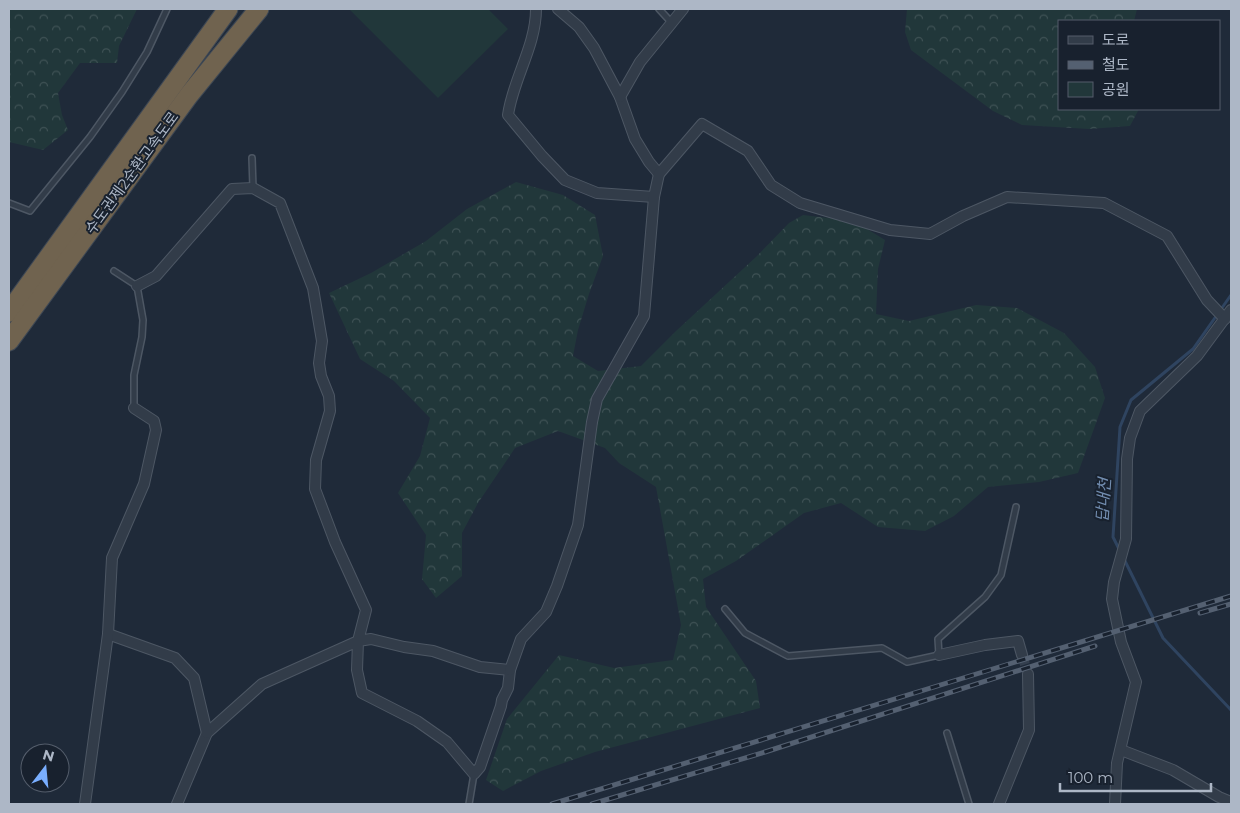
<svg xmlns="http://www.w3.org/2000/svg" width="1240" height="813" font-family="Montserrat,'Noto Sans KR',sans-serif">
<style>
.forest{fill:url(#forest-crowns)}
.green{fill:#21373a}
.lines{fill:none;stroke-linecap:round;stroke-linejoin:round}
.stream{stroke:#2f4460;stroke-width:3}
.street-tunnel{stroke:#343f4e;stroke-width:10;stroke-dasharray:10 5;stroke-linecap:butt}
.lane-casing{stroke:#4d5764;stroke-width:8}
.street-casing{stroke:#4d5764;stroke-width:12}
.highway-casing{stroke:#3d4754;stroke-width:21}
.lane{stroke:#323c49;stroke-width:5}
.street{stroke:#323c49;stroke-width:10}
.highway{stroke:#70634f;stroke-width:19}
.rail-casing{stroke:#546071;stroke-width:5}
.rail{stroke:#18212e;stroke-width:3;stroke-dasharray:9;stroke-linecap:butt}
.labels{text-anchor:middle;stroke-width:4;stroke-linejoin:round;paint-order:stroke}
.street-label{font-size:15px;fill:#adb7c6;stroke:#18212e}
.water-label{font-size:16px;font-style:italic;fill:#738eb1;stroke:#18212e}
</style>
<defs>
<pattern id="forest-crowns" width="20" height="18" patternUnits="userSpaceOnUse" patternTransform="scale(1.25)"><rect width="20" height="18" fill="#21373a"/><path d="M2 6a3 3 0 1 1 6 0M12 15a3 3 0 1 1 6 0" fill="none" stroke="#3f5255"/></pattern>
</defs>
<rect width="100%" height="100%" fill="#1f2a39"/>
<g class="forest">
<polygon points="9,9 137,9 119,46 117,63 80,63 58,93 62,115 68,130 43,150 9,142"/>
<polygon points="907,9 1137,9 1134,21 1059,21 1059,109 1139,109 1130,126 1089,129 1022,125 993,111 911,50 905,32"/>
<polygon points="516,182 563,195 595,215 603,256 589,294 578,330 573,356 598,371 641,366 676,331 757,256 789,223 803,215 854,221 885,240 878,269 876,314 909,321 976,305 1017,308 1064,333 1095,367 1105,398 1078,473 1039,482 988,487 954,516 925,531 878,527 841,503 804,513 736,561 703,579 706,607 756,681 760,708 595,752 541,771 503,791 486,780 507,719 559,655 614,668 673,660 681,625 656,487 619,463 605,448 558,431 515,448 478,503 462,533 462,576 436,598 422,579 426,535 398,493 420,456 430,418 394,381 360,359 329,293 371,273 426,241 467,209"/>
</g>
<polygon class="green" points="349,9 488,9 508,29 438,98"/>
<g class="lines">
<g class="stream">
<polyline points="1120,551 1113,537 1120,427 1131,400 1193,349 1231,295"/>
<polyline points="1124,559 1163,638 1231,710"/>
</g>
<polyline class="street-tunnel" points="1022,655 1028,674"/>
<defs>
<g id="lane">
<polyline points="659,9 671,22"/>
<polyline points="252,158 253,188"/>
<polyline points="9,203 30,211 90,137 122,92 147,52 167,9"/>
<polyline points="114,271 137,286 143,320 142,337 134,375 134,408"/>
<polyline points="725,609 745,633 788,656 882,648 907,662 939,655 938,639 985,597 1001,575 1016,507"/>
<polyline points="947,733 969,804"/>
<polyline points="469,804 474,774"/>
</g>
<g id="street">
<path d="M 536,9 C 536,46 513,79 508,115 L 542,156 L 565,180 L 597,193 L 654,197"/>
<polyline points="558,9 579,27 594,48 620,97 635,139 649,162 659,174"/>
<polyline points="620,97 640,62 683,9"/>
<polyline points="137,286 156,276 232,189 253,188 280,203 313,288 322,341 319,363 321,376 329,396 330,411 316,460 315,489 335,542 366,610 358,641 357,670 362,693 417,721 447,742 474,774 480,767 501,706 502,700 508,688 510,670 480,667 433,651 404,647 371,639 358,641 262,684 207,733 177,804"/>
<polyline points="108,634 175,658 194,678 207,733"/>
<polyline points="939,655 985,645 1018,641 1022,655"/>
<polyline points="510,670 521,639 546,612 557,586 578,525 592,422 597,399 644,316 654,197 659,174 702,124 748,151 771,185 800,203 890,230 930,234 963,216 1007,197 1104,203 1167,236 1207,300 1225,319"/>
<polyline points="1121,750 1173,770 1219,797 1231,802"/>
<polyline points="85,804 108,634 112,558 144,484 156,430 154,421 134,408"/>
<polyline points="999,804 1029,730 1028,674"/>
<polyline points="1115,804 1117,763 1136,682 1121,642 1112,599 1114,582 1126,539 1127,459 1130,438 1140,411 1197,356 1231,310"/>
</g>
<g id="highway">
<polyline points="9,312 228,9"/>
<polyline points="9,341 189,95 259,9"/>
</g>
</defs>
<use href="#lane" class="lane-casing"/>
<use href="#street" class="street-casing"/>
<use href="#highway" class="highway-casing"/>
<use href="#lane" class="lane"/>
<use href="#street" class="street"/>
<use href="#highway" class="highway"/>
<defs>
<g id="rail">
<polyline points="1200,613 1231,604"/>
<polyline points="552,804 1231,596"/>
<polyline points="592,804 765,752 1095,646"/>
</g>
</defs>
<use href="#rail" class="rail-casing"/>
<use href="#rail" class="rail"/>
</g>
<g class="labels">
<g class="street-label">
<text transform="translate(132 173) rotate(-54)" y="5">수도권제2순환고속도로</text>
</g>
<g class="water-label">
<text transform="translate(1103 500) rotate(-86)" y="6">답내천</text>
</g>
</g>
<rect width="1240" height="813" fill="none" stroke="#adb7c6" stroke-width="20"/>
<rect x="1058" y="20" width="162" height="90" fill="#18212e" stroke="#545d6b"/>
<rect x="1068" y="36" width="25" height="8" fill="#323c49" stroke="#545d6b"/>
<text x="1102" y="45" font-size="15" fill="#adb7c6">도로</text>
<rect x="1068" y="61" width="25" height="8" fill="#546071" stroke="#545d6b"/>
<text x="1102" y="70" font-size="15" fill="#adb7c6">철도</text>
<rect x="1068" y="82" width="25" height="15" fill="#21373a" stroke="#545d6b"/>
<text x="1102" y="95" font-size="15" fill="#adb7c6">공원</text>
<g transform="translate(45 768) rotate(16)"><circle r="24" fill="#18212e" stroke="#545d6b"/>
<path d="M0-4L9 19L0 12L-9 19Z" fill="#79aeff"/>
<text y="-8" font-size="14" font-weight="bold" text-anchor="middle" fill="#adb7c6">N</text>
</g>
<path d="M1060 783v8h151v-8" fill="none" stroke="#adb7c6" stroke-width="2.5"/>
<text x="1068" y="783" font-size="15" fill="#adb7c6" stroke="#18212e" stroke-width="4" paint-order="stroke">100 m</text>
</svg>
